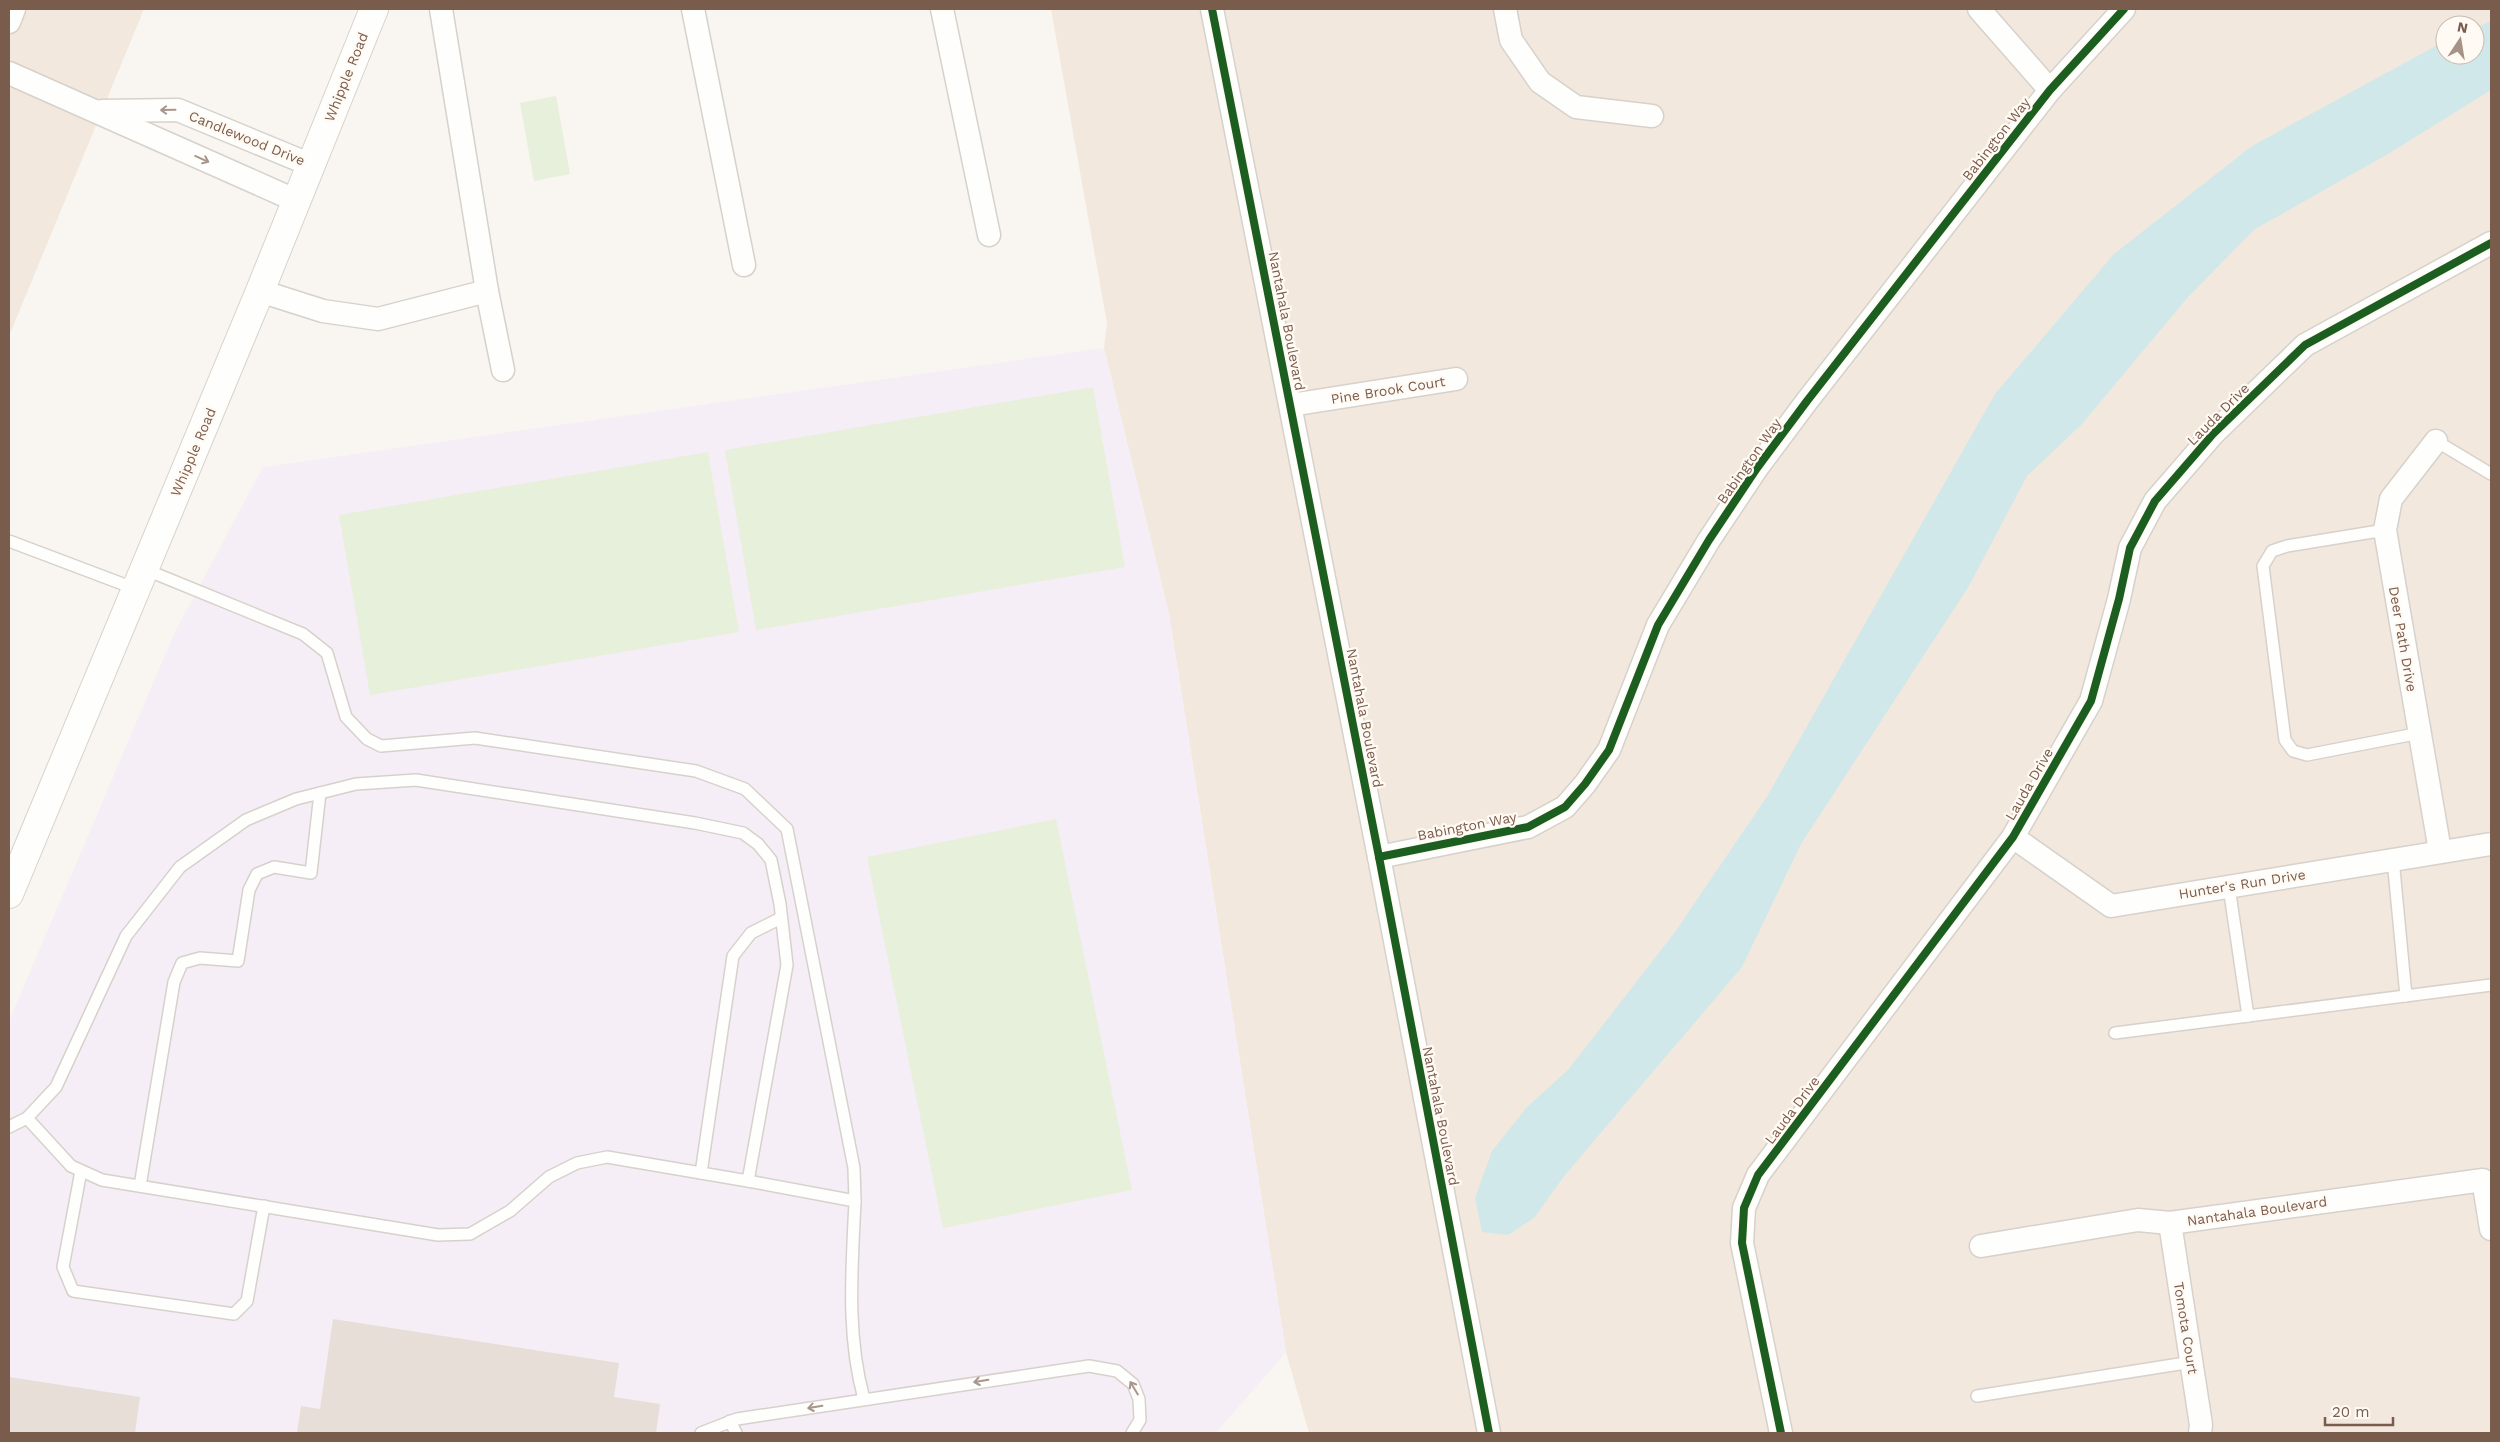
<svg xmlns="http://www.w3.org/2000/svg" width="2500" height="1442" font-family="'Work Sans',sans-serif">
<style>
.residential{fill:#f2e8de;fill-rule:evenodd}
.education{fill:#f6eef6}
.green{fill:#e7f0db}
.water{fill:#d0e8ea}
.building{fill:#e6ded7}
.lines{fill:none;stroke-linecap:round;stroke-linejoin:round}
.lane-casing{stroke:#d7d1cb;stroke-width:14}
.street-casing{stroke:#d7d1cb;stroke-width:25}
.secondary-casing{stroke:#d9d2cb;stroke-width:30}
.lane{stroke:#fefefd;stroke-width:11}
.street{stroke:#fefefd;stroke-width:22}
.secondary{stroke:#fefefd;stroke-width:28}
.cycleway-casing{stroke:#fffaf3;stroke-width:11}
.cycleway{stroke:#1b5e20;stroke-width:8}
.oneway{stroke:#a8958b}
.labels{text-anchor:middle;stroke-width:4.5;stroke-linejoin:round;paint-order:stroke}
.street-label{font-size:14px;fill:#7a5c4d;stroke:#fffaf3}
</style>
<rect width="100%" height="100%" fill="#f9f5f0"/>
<g class="residential">
<polygon points="9,9 144,9 9,336"/>
<path d="M 1051,9 L 2491,9 L 2491,1433 L 1309,1433 L 1286,1352 L 1169,614 L 1104,348 L 1107,323 ZM 2445,25 L 2475,25 L 2475,55 L 2445,55 Z"/>
</g>
<polygon class="education" points="1104,348 1169,614 1286,1352 1216,1433 9,1433 9,1021 175,632 263,467"/>
<g class="green">
<polygon points="556,96 570,174 534,181 520,103"/>
<polygon points="1093,387 1125,567 756,630 725,450"/>
<polygon points="708,452 739,632 370,695 339,515"/>
<polygon points="1056,819 1132,1190 943,1228 867,857"/>
</g>
<polygon class="water" points="2491,21 2491,90 2388,154 2255,229 2189,296 2081,425 2027,476 1969,586 1801,844 1742,967 1565,1175 1534,1218 1508,1235 1482,1232 1475,1198 1492,1151 1527,1107 1568,1070 1675,932 1768,795 1995,394 2114,254 2252,146 2445,41 2445,55 2475,55 2475,28"/>
<g class="building">
<polygon points="333,1319 619,1363 614,1397 660,1404 656,1433 297,1433 301,1406 320,1409"/>
<polygon points="9,1377 140,1397 135,1433 9,1433"/>
</g>
<g class="lines">
<defs>
<g id="lane">
<polyline points="2436,441 2491,474"/>
<polyline points="2385,530 2287,546 2272,551 2263,566 2285,740 2293,751 2307,755 2420,733"/>
<polyline points="9,541 136,589"/>
<polyline points="144,569 303,634 327,653 346,717 367,739 381,746 475,738 696,771 745,789 787,829 854,1168 855,1201"/>
<polyline points="2393,859 2406,996"/>
<polyline points="2229,887 2248,1016"/>
<polyline points="2115,1033 2491,985"/>
<polyline points="9,1127 27,1118 56,1087 126,936 180,867 246,820 296,799 356,784 416,780 695,823 743,833 758,844 771,860 780,904 787,965 748,1181 607,1157 577,1163 549,1177 510,1211 470,1234 438,1235 102,1180 71,1166 27,1118"/>
<polyline points="81,1171 63,1267 73,1291 234,1314 247,1301 264,1206"/>
<polyline points="701,1173 733,956 751,933 781,918"/>
<path d="M 748,1181 L 855,1201 C 852,1268 846,1334 864,1399"/>
<polyline points="140,1186 174,982 182,963 200,958 238,961 249,890 257,874 274,867 311,873 320,793"/>
<polyline points="1977,1396 2192,1362"/>
<polyline points="730,1421 736,1433"/>
<polyline points="701,1433 737,1419 1089,1366 1117,1371 1133,1384 1139,1399 1140,1420 1132,1433"/>
</g>
<g id="street">
<polyline points="441,9 487,291 503,370"/>
<polyline points="693,9 744,265"/>
<polyline points="942,9 989,235"/>
<polyline points="1212,9 1379,857 1489,1433"/>
<polyline points="1505,9 1511,40 1540,82 1576,107 1652,116"/>
<polyline points="1979,9 2050,90"/>
<polyline points="9,22 14,9"/>
<polyline points="9,73 297,201"/>
<polyline points="102,111 178,110 311,165"/>
<polyline points="260,291 323,311 378,319 487,291"/>
<polyline points="1291,405 1456,379"/>
<polyline points="2436,441 2391,499 2385,530 2440,851"/>
<polyline points="2013,837 2111,906 2491,844"/>
<polyline points="1379,857 1528,827 1565,807 1585,784 1609,750 1658,625 1709,540 1757,468 1807,401 2050,90 2124,9"/>
<polyline points="2170,1223 2201,1425 2200,1433"/>
<polyline points="1981,1246 2138,1220 2170,1223 2483,1180 2491,1229"/>
<polyline points="1781,1433 1742,1243 1744,1208 1758,1175 2013,837 2091,701 2119,599 2130,548 2155,501 2213,434 2305,345 2491,243"/>
</g>
<polyline id="secondary" points="9,894 260,291 374,9"/>
</defs>
<use href="#lane" class="lane-casing"/>
<use href="#street" class="street-casing"/>
<use href="#secondary" class="secondary-casing"/>
<use href="#lane" class="lane"/>
<use href="#street" class="street"/>
<use href="#secondary" class="secondary"/>
<defs>
<g id="cycleway">
<polyline points="1212,9 1379,857 1489,1433"/>
<polyline points="1379,857 1528,827 1565,807 1585,784 1609,750 1658,625 1709,540 1757,468 1807,401 2050,90 2124,9"/>
<polyline points="1781,1433 1742,1243 1744,1208 1758,1175 2013,837 2091,701 2119,599 2130,548 2155,501 2213,434 2305,345 2491,243"/>
</g>
</defs>
<use href="#cycleway" class="cycleway-casing"/>
<use href="#cycleway" class="cycleway"/>
</g>
<defs><path id="oneway-shaft" d="M-6 0H5M1.5-3L5.5 0L1.5 3" fill="none" stroke-width="1.6" stroke-linecap="round" stroke-linejoin="round" transform="scale(1.25)"/></defs>
<g class="oneway">
<use href="#oneway-shaft" transform="translate(168 110) rotate(179)"/>
<use href="#oneway-shaft" transform="translate(202 159) rotate(24)"/>
<use href="#oneway-shaft" transform="translate(981 1381) rotate(171)"/>
<use href="#oneway-shaft" transform="translate(1134 1388) rotate(-121)"/>
<use href="#oneway-shaft" transform="translate(815 1407) rotate(171)"/>
</g>
<g class="labels">
<g class="street-label">
<text transform="translate(346 77) rotate(-68)" y="5">Whipple Road</text>
<text transform="translate(247 138) rotate(22)" y="5">Candlewood Drive</text>
<text transform="translate(1996 139) rotate(-52)" y="5">Babington Way</text>
<text transform="translate(1287 321) rotate(79)" y="5">Nantahala Boulevard</text>
<text transform="translate(1388 390) rotate(-9)" y="5">Pine Brook Court</text>
<text transform="translate(2218 414) rotate(-45)" y="5">Lauda Drive</text>
<text transform="translate(193 452) rotate(-67)" y="5">Whipple Road</text>
<text transform="translate(1749 461) rotate(-55)" y="5">Babington Way</text>
<text transform="translate(2403 639) rotate(80)" y="5">Deer Path Drive</text>
<text transform="translate(1365 718) rotate(79)" y="5">Nantahala Boulevard</text>
<text transform="translate(2029 784) rotate(-60)" y="5">Lauda Drive</text>
<text transform="translate(1467 826) rotate(-11)" y="5">Babington Way</text>
<text transform="translate(2242 884) rotate(-9)" y="5">Hunter's Run Drive</text>
<text transform="translate(1792 1110) rotate(-53)" y="5">Lauda Drive</text>
<text transform="translate(1441 1116) rotate(79)" y="5">Nantahala Boulevard</text>
<text transform="translate(2257 1211) rotate(-8)" y="5">Nantahala Boulevard</text>
<text transform="translate(2186 1328) rotate(81)" y="5">Tomota Court</text>
</g>
</g>
<rect width="2500" height="1442" fill="none" stroke="#7a5c4d" stroke-width="20"/>
<g transform="translate(2460 40) rotate(12)"><circle r="24" fill="#fffaf3" stroke="#cabbb1"/>
<path d="M0-4L9 19L0 12L-9 19Z" fill="#a69286"/>
<text y="-8" font-size="14" font-weight="bold" text-anchor="middle" fill="#7a5c4d">N</text>
</g>
<path d="M2325 1417v8h68v-8" fill="none" stroke="#7a5c4d" stroke-width="2.5"/>
<text x="2332" y="1417" font-size="15" fill="#7a5c4d" stroke="#fffaf3" stroke-width="4" paint-order="stroke">20 m</text>
</svg>
